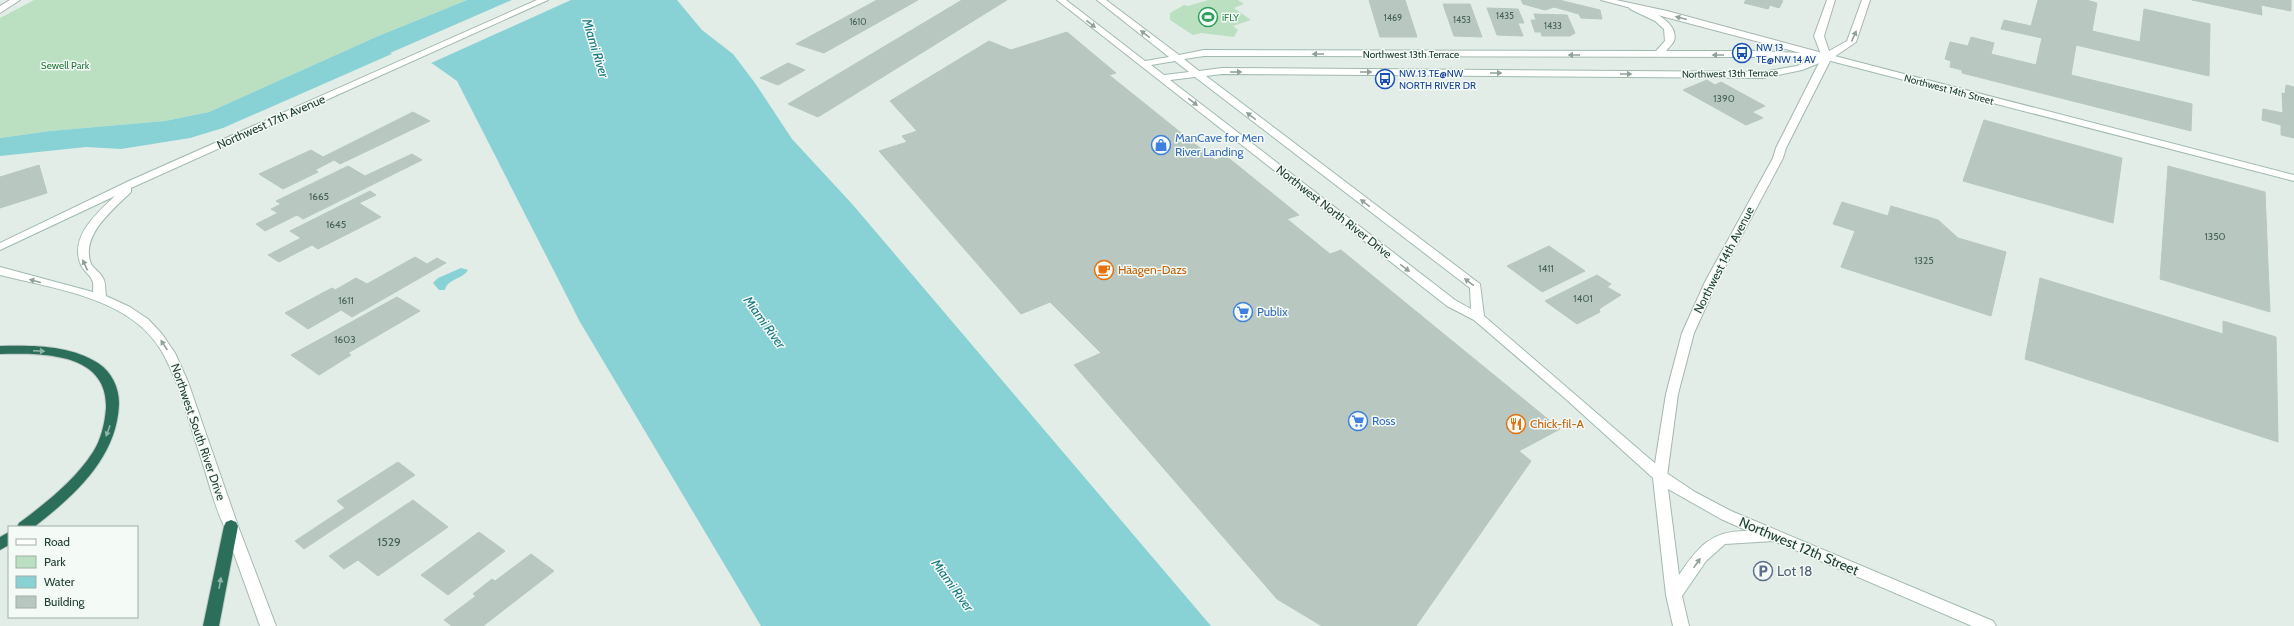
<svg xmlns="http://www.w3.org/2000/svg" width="2294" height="626" font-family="Cabin,sans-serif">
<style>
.green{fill:#bae0c1}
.water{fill:#88d1d5}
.pier{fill:#e3ede8}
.building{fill:#b8c8c0;stroke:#b5c8be}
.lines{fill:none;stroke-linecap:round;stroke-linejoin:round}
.minor-casing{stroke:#a5b6ae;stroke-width:2}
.tertiary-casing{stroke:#a5b6ae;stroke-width:2}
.secondary-casing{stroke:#a0baae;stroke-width:2}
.motorway-casing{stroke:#c1cac6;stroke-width:2}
.minor{fill:#fff;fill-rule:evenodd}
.tertiary{fill:#fff;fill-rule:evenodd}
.secondary{fill:#fff;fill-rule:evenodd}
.motorway{fill:#2b6e59;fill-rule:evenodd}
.oneway{fill:#90a09a}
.oneway2{fill:#90b4a8}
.labels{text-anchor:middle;stroke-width:3;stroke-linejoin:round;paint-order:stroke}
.far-number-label{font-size:9px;fill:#476257}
.far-leisure-label{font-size:10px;fill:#27864d;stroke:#f4faf6;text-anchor:start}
.far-transit-label{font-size:10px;fill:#164399;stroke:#f4faf6;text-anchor:start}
.far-street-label{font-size:10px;fill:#214034;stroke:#f4faf6}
.far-park-label{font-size:10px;fill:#297940;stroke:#f4faf6}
.number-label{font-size:10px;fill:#476257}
.street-label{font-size:12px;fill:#214034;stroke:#f4faf6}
.shop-label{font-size:12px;fill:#366cbe;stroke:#f4faf6;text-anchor:start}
.food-label{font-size:12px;fill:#c56008;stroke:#f4faf6;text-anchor:start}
.near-number-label{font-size:12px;fill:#476257}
.water-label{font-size:13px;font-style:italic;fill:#187980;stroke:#f4faf6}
.near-street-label{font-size:14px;fill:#214034;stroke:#f4faf6}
.near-service-label{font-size:14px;fill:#4e5e75;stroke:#f4faf6;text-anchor:start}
</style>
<rect width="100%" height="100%" fill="#e3ede8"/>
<g class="green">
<polygon points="34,0 467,0 376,37 209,112 165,121 50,131 0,138 0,18"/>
<polygon points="1208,0 1238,0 1244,4 1234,8 1251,20 1233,26 1238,30 1234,37 1201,33 1193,35 1170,20 1170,13 1184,5 1188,6"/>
</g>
<g class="water">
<polygon points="467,0 677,0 702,30 733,54 755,83 792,139 853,205 1211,626 761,626 580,322 457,81 433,64 403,49 223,128 190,138 121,149 86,147 0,156 0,138 50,131 165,121 209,112 376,37"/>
<path d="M 461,268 L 468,270 C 463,279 447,279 445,290 L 439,290 L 433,283 L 438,278 Z"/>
</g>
<polygon class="pier" points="512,0 571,0 429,64 403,51 394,55 390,53"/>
<g class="building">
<polygon points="877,0 918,0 824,53 796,44"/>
<polygon points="962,0 1007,0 818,117 788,104"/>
<polygon points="1369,0 1405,0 1417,37 1380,37"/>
<polygon points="1521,0 1559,0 1600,10 1602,19 1581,18 1579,14 1554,7 1545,10 1523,4"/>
<polygon points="1746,0 1781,0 1783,1 1779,8 1770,5 1768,9 1744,3"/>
<polygon points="2038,0 2086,0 2097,3 2092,31 2140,42 2144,9 2210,24 2209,76 2076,45 2071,75 2192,104 2191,131 1962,73 1962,70 1950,67 1951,61 1945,59 1950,42 1968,46 1971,37 1994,43 1991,54 2036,65 2042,38 2001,29 2004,20 2031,26"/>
<polygon points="2192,0 2291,0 2291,11 2261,5 2262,15"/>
<polygon points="1443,4 1470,4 1482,37 1454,36"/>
<polygon points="1487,8 1518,9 1524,23 1518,23 1523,36 1497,35"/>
<polygon points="1534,14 1567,15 1575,33 1570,36 1542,36 1541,32 1535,32 1531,20 1536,20"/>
<polygon points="1067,32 1116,73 1109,75 1215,160 1226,156 1299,215 1287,219 1330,254 1341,250 1560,429 1519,451 1531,461 1416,626 1322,626 1277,599 1074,365 1101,353 1050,302 1021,314 879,151 907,142 902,136 917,131 890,101 989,41 1011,50"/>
<polygon points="788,63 805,70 778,85 760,78"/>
<polygon points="1707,80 1715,85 1721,82 1765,106 1752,112 1763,118 1746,125 1683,90"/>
<polygon points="2286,85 2294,87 2294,138 2281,135 2281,125 2262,120 2263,109 2283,113 2282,93 2285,94"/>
<polygon points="413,112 430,121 340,164 334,160 315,170 318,172 283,189 259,174 311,150 323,157"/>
<polygon points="1984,120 2122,158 2113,223 1963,181"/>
<polygon points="412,154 422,160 303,219 297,215 265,231 256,224 278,213 271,209 281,204 276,201 348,166 365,176"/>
<polygon points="39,165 47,193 0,208 0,177"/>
<polygon points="2168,166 2265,192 2270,312 2160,279"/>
<polygon points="370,191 376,195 359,203 381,217 318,249 312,245 279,262 268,255 301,238 290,231"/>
<polygon points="1842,202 1888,216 1891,206 1938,220 1958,238 2006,252 1991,316 1841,267 1855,231 1833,224"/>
<polygon points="1549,246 1585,271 1542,292 1507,266"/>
<polygon points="415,257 427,264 437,258 446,263 352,317 341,310 308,329 285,313 332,288 335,290 356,278 367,284"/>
<polygon points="1597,275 1611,284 1607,287 1621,295 1599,309 1600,312 1577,324 1545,301"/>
<polygon points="2040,278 2223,334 2223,321 2276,337 2278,442 2025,359"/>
<polygon points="397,297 420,311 348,353 351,355 319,375 291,355"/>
<polygon points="398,462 415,475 304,549 295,541 345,508 337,501"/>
<polygon points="413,500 448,527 378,576 358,560 344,569 329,556"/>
<polygon points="479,532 505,551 448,595 421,575"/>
<polygon points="531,554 554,571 483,626 452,626 444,620 476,596 473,594 492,579 495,581"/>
</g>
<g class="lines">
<defs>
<g id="minor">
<polygon points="1601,0 1616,0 1667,11 1830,55 1832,57 1827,60"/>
<polygon points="231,520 236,522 238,526 276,626 260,626 224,526 226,522"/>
</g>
<g id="tertiary">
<polygon points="10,0 20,0 0,13 0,6"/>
<polygon points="1827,0 1835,0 1824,36 1829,51 1847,41 1862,0 1870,0 1856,42 1831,59 1786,148 1783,158 1717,282 1694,333 1678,394 1667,476 1665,480 1660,481 1655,480 1653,476 1666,394 1682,333 1705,282 1773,158 1776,148 1822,57 1814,36"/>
</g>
<g id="secondary">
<path d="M 537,0 L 548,0 L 131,188 L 131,192 C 113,210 80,235 91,264 C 94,269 100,272 103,278 C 106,283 105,291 106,296 L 130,307 L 148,319 L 162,334 L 175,353 L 188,382 L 238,526 L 236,530 L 231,532 L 226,530 C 214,507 208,478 199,452 C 188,419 179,381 161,350 C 129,297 54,289 0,275 L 0,267 L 93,292 C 93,289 94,283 92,280 C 90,274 83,271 81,265 C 69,237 96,214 115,196 L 0,250 L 0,243 L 129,181 Z"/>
<path d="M 1057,0 L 1066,0 L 1145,61 L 1169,57 L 1097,0 L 1106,0 L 1179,55 L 1204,50 L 1656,51 L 1665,41 L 1664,29 L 1655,21 L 1630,9 L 1629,7 L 1633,4 C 1647,8 1680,22 1674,41 C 1672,45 1668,48 1666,51 L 1754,51 L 1827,54 L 2294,175 L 2294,181 L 1827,60 L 1802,70 L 1763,78 L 1222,74 L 1206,76 L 1480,284 L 1484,316 L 1665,472 L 1695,492 L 1731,511 L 1993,621 L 1996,626 L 1972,626 L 1774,541 L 1725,544 L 1706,561 L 1682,596 L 1689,626 L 1673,626 L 1666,595 L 1653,478 L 1568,401 L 1474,320 L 1447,306 ZM 1204,56 L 1754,57 L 1814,59 L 1797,66 L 1763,72 L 1222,68 L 1199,71 L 1184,59 ZM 1175,61 L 1189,72 L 1164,75 L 1151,65 ZM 1195,77 L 1470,288 L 1471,309 L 1455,300 L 1170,80 ZM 1668,489 L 1721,519 L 1748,531 C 1711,530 1698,547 1679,575 Z"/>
</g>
<g id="motorway">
<path d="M 0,346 C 32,345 70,345 98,363 C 112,372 119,388 119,404 C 117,458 74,496 34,527 L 17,527 L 19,523 C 46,503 75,480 93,452 C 101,440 105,422 106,408 C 108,352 41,353 0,354 Z"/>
<polygon points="231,520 236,522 238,526 219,626 203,626 224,526 226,522"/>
<polygon points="9,532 9,545 0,550 0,537"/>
</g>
</defs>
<use href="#minor" class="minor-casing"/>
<use href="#tertiary" class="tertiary-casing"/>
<use href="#secondary" class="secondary-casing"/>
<use href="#motorway" class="motorway-casing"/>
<use href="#minor" class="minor"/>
<use href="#tertiary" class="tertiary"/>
<use href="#secondary" class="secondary"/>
<use href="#motorway" class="motorway"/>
</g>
<defs><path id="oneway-solid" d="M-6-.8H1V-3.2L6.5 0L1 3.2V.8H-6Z"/></defs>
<g class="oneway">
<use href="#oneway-solid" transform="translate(1681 18) rotate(-165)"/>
<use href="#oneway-solid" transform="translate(1091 24) rotate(38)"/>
<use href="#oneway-solid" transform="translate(1145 34) rotate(-143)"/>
<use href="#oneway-solid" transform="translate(1854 36) rotate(-66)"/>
<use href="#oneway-solid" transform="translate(1318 54) rotate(-180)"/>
<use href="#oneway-solid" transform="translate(1574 55) rotate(-180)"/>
<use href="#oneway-solid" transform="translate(1718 55) rotate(180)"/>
<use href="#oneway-solid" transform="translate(1236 72)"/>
<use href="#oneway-solid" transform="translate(1366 72)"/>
<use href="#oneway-solid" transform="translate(1496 73)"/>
<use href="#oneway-solid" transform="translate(1626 74)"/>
<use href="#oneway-solid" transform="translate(1193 102) rotate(38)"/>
<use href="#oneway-solid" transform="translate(1251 116) rotate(-143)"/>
<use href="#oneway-solid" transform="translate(1365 203) rotate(-143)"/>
<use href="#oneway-solid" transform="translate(85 265) rotate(-115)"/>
<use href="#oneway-solid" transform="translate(1405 268) rotate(37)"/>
<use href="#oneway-solid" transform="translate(35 281) rotate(-165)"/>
<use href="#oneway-solid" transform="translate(1469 282) rotate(-143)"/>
<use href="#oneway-solid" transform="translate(164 345) rotate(-124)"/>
<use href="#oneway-solid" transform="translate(1697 563) rotate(-55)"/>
</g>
<g class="oneway2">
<use href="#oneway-solid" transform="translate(39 351) rotate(2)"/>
<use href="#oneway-solid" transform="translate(108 431) rotate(110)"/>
<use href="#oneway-solid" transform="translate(220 583) rotate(-80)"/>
</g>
<defs>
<symbol id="stadium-ring" viewBox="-11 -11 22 22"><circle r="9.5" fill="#f4faf6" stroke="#2e9e5b" stroke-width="1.5"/><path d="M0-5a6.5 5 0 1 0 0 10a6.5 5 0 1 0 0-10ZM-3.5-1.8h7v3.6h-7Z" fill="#2e9e5b"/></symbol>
<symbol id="bus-ring" viewBox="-11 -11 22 22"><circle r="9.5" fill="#f4faf6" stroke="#1a4fb4" stroke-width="1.5"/><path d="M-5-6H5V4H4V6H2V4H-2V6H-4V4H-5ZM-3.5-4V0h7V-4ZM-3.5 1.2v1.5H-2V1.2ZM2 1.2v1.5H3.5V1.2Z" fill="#1a4fb4"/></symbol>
<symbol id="shop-ring" viewBox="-11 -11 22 22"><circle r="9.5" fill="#f4faf6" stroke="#3f7fe0" stroke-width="1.5"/><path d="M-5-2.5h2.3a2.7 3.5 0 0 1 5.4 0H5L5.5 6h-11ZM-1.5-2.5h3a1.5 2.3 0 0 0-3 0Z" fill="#3f7fe0"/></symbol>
<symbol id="cafe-ring" viewBox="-11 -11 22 22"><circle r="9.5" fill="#f4faf6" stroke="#e8710a" stroke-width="1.5"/><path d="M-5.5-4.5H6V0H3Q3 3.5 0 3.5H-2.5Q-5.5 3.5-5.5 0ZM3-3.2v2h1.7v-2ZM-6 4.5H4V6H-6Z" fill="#e8710a"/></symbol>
<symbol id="supermarket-ring" viewBox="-11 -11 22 22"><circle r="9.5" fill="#f4faf6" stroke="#3f7fe0" stroke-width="1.5"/><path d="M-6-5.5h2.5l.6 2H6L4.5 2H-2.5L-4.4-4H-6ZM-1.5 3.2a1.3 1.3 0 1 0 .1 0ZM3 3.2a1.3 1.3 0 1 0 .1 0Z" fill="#3f7fe0"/></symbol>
<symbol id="restaurant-ring" viewBox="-11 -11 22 22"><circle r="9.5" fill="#f4faf6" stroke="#e8710a" stroke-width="1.5"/><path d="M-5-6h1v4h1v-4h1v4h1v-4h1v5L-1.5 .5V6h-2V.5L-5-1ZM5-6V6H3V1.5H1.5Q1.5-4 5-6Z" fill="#e8710a"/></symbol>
<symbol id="parking-ring" viewBox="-11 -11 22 22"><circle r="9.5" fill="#f4faf6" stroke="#5c6f8a" stroke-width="1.5"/><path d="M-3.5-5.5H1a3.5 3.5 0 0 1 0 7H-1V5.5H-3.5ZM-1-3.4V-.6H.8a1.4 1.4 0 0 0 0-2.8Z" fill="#5c6f8a"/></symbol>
</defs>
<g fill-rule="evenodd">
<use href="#stadium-ring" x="1197" y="6" width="22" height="22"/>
<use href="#bus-ring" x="1731" y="42" width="22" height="22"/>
<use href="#bus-ring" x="1374" y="68" width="22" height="22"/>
<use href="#shop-ring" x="1150" y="134" width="22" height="22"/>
<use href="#cafe-ring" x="1093" y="259" width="22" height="22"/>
<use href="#supermarket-ring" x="1232" y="301" width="22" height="22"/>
<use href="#supermarket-ring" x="1347" y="410" width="22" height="22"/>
<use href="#restaurant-ring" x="1505" y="413" width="22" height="22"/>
<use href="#parking-ring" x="1752" y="560" width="22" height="22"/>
</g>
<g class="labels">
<g class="far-number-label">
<text x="1505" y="19">1435</text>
<text x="1393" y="21">1469</text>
<text x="1462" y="23">1453</text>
<text x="858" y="25">1610</text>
<text x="1553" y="29">1433</text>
</g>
<g class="far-leisure-label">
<text x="1222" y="21">iFLY</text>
</g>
<g class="far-transit-label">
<text x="1756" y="51">NW 13<tspan x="1756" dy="12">TE@NW 14 AV</tspan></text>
<text x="1399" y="77">NW 13 TE@NW<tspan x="1399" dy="12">NORTH RIVER DR</tspan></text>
</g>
<g class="far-street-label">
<text x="1411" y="58">Northwest 13th Terrace</text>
<text transform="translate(1730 73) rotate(-1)" y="4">Northwest 13th Terrace</text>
<text transform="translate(1949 89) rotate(15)" y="4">Northwest 14th Street</text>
</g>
<g class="far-park-label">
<text x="65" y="69">Sewell Park</text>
</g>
<g class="number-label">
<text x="1724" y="102">1390</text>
<text x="319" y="200">1665</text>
<text x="336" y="228">1645</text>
<text x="2215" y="240">1350</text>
<text x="1924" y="264">1325</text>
<text x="1546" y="272">1411</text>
<text x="1583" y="302">1401</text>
<text x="346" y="304">1611</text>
<text x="345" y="343">1603</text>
</g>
<g class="street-label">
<text transform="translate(271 122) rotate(-24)" y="4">Northwest 17th Avenue</text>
<text transform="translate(1334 212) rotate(38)" y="4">Northwest North River Drive</text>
<text transform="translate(1724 260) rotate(-63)" y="4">Northwest 14th Avenue</text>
<text transform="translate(198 432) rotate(71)" y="4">Northwest South River Drive</text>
</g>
<g class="shop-label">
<text x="1175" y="142">ManCave for Men<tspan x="1175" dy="14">River Landing</tspan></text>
<text x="1257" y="316">Publix</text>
<text x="1372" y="425">Ross</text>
</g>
<g class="food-label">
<text x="1118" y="274">Häagen-Dazs</text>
<text x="1530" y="428">Chick-fil-A</text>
</g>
<g class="near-number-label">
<text x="389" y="546">1529</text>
</g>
<g class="water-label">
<text transform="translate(596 48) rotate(73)" y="5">Miami River</text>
<text transform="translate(765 322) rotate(54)" y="5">Miami River</text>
<text transform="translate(953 585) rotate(54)" y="5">Miami River</text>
</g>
<g class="near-street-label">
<text transform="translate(1799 546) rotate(23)" y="5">Northwest 12th Street</text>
</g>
<g class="near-service-label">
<text x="1777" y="576">Lot 18</text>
</g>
</g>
<rect x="8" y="526" width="130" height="92" fill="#f4faf6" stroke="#a0b0a8"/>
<rect x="16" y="539" width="20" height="6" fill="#ffffff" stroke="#a0b0a8"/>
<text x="44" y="546" font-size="12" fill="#214034">Road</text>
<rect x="16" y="556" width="20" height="12" fill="#bae0c1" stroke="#a0b0a8"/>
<text x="44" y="566" font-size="12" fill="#214034">Park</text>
<rect x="16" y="576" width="20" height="12" fill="#88d1d5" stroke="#a0b0a8"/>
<text x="44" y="586" font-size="12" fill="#214034">Water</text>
<rect x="16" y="596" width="20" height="12" fill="#b8c8c0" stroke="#a0b0a8"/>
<text x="44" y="606" font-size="12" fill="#214034">Building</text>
</svg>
